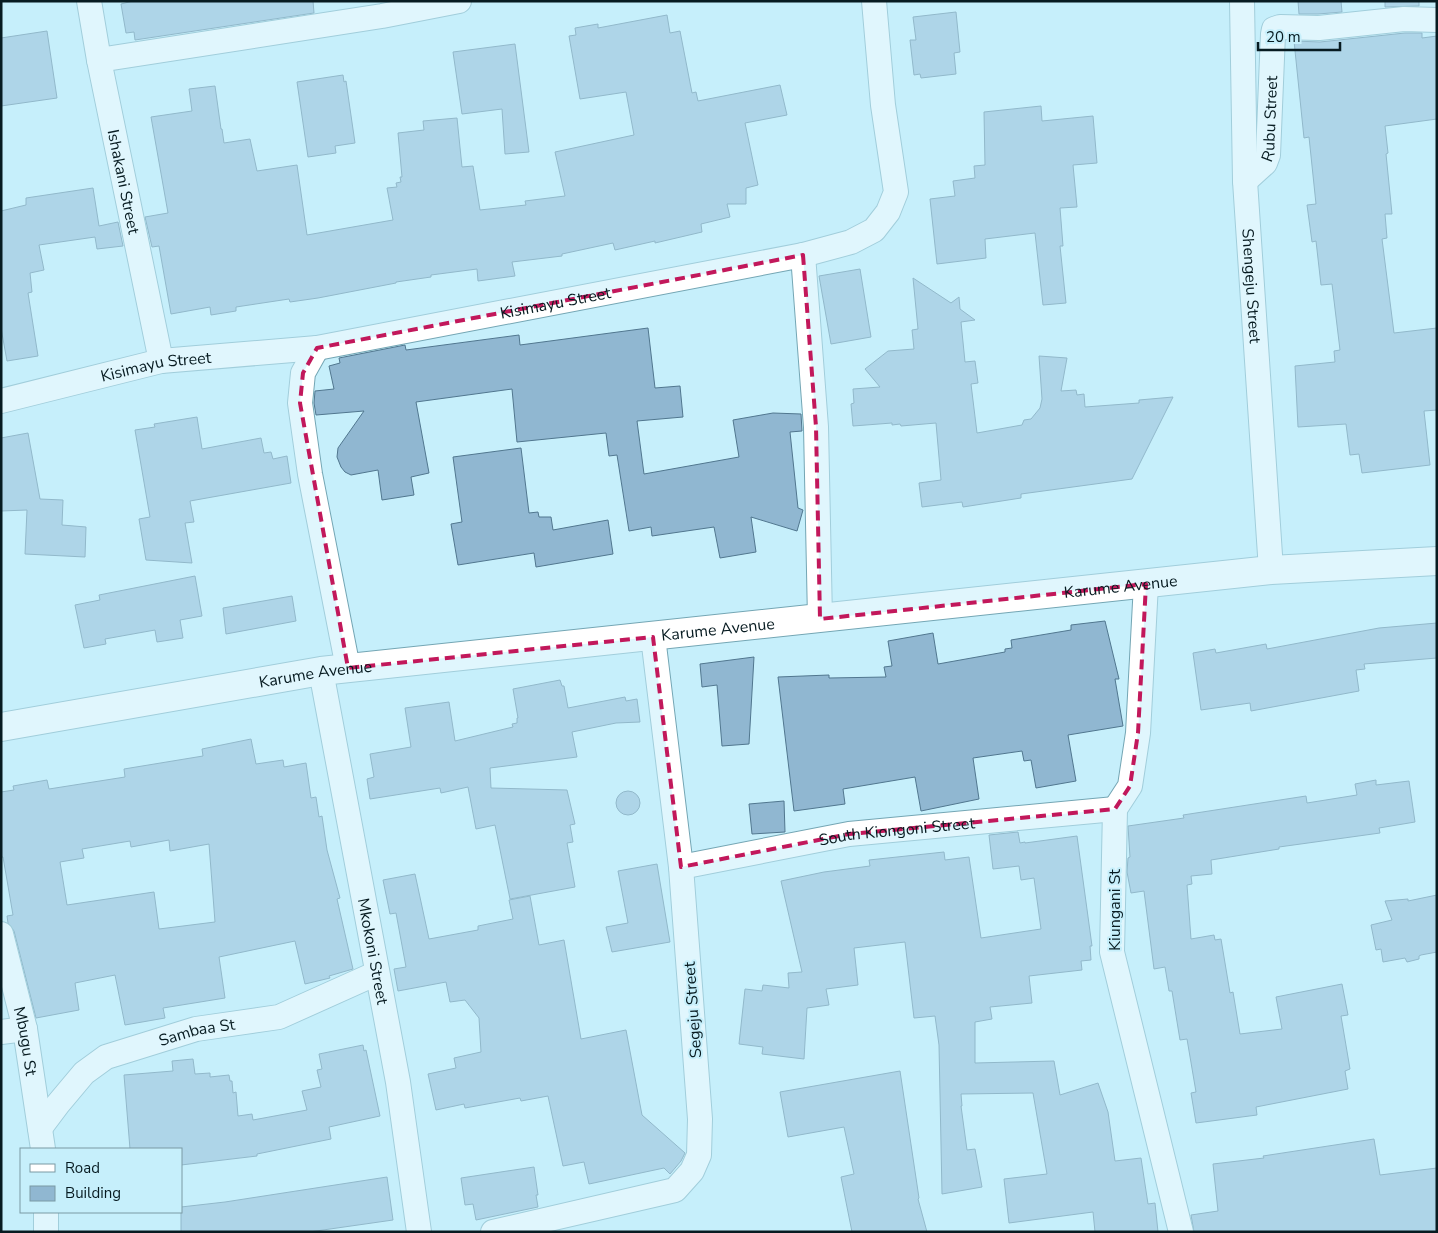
<svg xmlns="http://www.w3.org/2000/svg" width="1438" height="1233" font-family="'Nunito Sans',sans-serif">
<style>
.building{fill:#90b7d1;stroke:#51778f;fill-rule:evenodd}
.lines{fill:none;stroke-linecap:round;stroke-linejoin:round}
.minor-casing{stroke:#74a6b4;stroke-width:26}
.secondary-casing{stroke:#74a6b4;stroke-width:30}
.minor{stroke:#fff;stroke-width:24}
.secondary{stroke:#fff;stroke-width:28}
.marked{fill:none;stroke:#c2185b;stroke-width:4;stroke-dasharray:10 6;stroke-linejoin:round}
.labels{text-anchor:middle;stroke-width:4;stroke-linejoin:round;paint-order:stroke}
.street-label{font-size:16px;fill:#071b21;stroke:#c6effb}
</style>
<rect width="100%" height="100%" fill="#c6effb"/>
<g class="building">
<polygon points="133,1 313,1 314,13 135,40 134,32 126,33 121,4"/>
<polygon points="1298,1 1341,1 1342,12 1318,14 1299,14"/>
<polygon points="1385,1 1419,1 1419,6 1385,7"/>
<polygon points="956,12 960,52 954,53 956,74 921,78 920,74 914,75 910,40 916,40 913,17"/>
<polygon points="667,15 670,33 680,31 692,93 696,92 698,101 780,85 787,115 745,123 758,185 746,188 746,204 727,204 730,217 701,224 702,232 655,243 655,241 615,250 613,243 562,254 562,256 512,262 515,276 478,281 477,269 431,275 431,277 396,282 396,283 318,298 290,302 289,299 236,307 236,311 211,315 210,307 171,314 159,246 152,247 145,217 168,213 151,117 192,111 189,89 215,86 221,129 222,129 224,143 250,139 257,171 297,165 307,235 393,220 387,188 397,187 396,183 401,182 400,177 402,177 398,133 424,130 423,121 457,118 462,167 473,166 480,210 526,205 525,201 565,196 555,152 634,135 626,92 580,99 569,36 576,35 575,28 598,24 598,28"/>
<polygon points="47,31 57,98 1,106 1,38"/>
<polygon points="1405,33 1422,33 1422,38 1437,36 1437,119 1385,126 1388,153 1386,154 1392,214 1385,214 1387,238 1382,239 1394,333 1437,328 1437,410 1424,411 1430,465 1362,473 1359,454 1350,455 1346,424 1298,427 1295,366 1335,362 1334,351 1340,350 1332,284 1321,285 1316,241 1312,242 1307,205 1316,204 1309,137 1304,138 1294,41 1320,42"/>
<polygon points="515,44 529,152 505,154 502,109 462,114 453,52"/>
<polygon points="343,75 344,82 346,81 355,143 335,146 336,153 308,157 297,82"/>
<polygon points="1041,106 1042,121 1093,116 1097,163 1073,165 1077,207 1060,208 1063,246 1060,246 1066,303 1043,305 1035,233 985,239 986,258 937,264 930,199 955,196 953,181 975,178 974,166 985,165 984,112"/>
<polygon points="93,188 99,226 118,222 123,246 97,249 95,237 39,245 44,270 30,273 32,292 28,293 38,356 7,361 1,328 1,211 26,205 26,198"/>
<polygon points="860,269 871,337 831,344 819,276"/>
<polygon points="913,278 951,303 959,297 960,309 975,320 961,322 965,362 975,361 978,383 971,384 977,433 1022,425 1024,420 1031,419 1040,408 1042,399 1039,356 1067,358 1061,391 1076,390 1077,395 1084,394 1085,407 1139,403 1139,400 1173,397 1132,479 1021,494 1021,498 963,507 962,502 922,507 919,483 941,480 936,423 901,426 900,424 892,425 892,423 853,426 851,404 854,403 853,389 880,387 865,369 888,351 914,349 912,330 918,329"/>
<polygon points="648,328 655,388 680,386 683,417 637,421 644,474 739,457 733,420 773,413 801,414 802,431 790,432 798,508 803,510 797,531 751,517 756,552 720,558 714,527 652,536 651,527 629,531 617,455 609,456 606,433 517,442 512,389 416,402 429,473 411,477 414,495 382,500 378,470 351,475 345,472 341,467 337,457 338,448 364,411 316,415 314,403 315,391 334,389 329,366 340,363 339,358 405,345 406,350 519,335 520,345"/>
<polygon points="197,417 202,449 261,438 264,453 271,452 273,459 287,456 291,483 190,501 194,522 185,523 192,563 146,560 139,519 150,517 135,430 155,427 154,424"/>
<polygon points="28,433 40,499 63,500 62,525 86,527 85,557 25,554 27,510 1,511 1,438"/>
<polygon points="521,448 529,513 538,512 539,517 551,517 553,530 608,520 613,554 536,567 534,553 458,565 451,524 462,522 453,457"/>
<polygon points="195,576 202,616 180,620 183,638 157,642 155,630 105,639 106,644 84,648 75,605 100,600 99,595"/>
<polygon points="292,596 296,621 226,634 223,608"/>
<polygon points="1105,621 1119,679 1115,679 1123,726 1068,735 1076,781 1036,788 1031,760 1024,761 1022,751 973,758 979,799 921,811 915,777 843,789 845,804 794,811 778,677 829,675 829,678 886,677 884,667 892,666 888,641 933,633 938,664 1005,652 1005,649 1012,648 1011,640 1071,630 1071,625"/>
<polygon points="1437,623 1437,658 1364,664 1365,669 1356,670 1359,691 1251,711 1250,703 1201,710 1193,653 1215,649 1216,653 1266,644 1267,649 1379,628"/>
<polygon points="754,657 749,744 722,746 717,685 702,687 700,664"/>
<polygon points="560,680 562,686 564,686 568,708 625,697 626,701 637,699 640,722 616,723 572,732 577,757 490,768 491,788 567,790 575,824 570,825 573,842 567,843 575,887 510,899 495,825 476,829 468,787 441,793 440,788 370,799 367,779 374,777 370,754 411,747 405,708 449,702 455,741 513,727 512,724 517,723 517,718 518,718 513,689"/>
<path d="M 251,739 L 256,764 L 283,760 L 284,767 L 306,763 L 311,798 L 316,797 L 319,817 L 322,816 L 327,850 L 340,898 L 337,899 L 353,969 L 329,976 L 330,978 L 305,984 L 295,941 L 219,957 L 225,998 L 163,1008 L 165,1018 L 125,1025 L 115,975 L 75,983 L 79,1010 L 36,1018 L 14,931 L 8,923 L 7,916 L 13,915 L 3,857 L 1,857 L 1,792 L 14,790 L 13,786 L 47,780 L 49,789 L 125,777 L 124,769 L 203,756 L 202,749 ZM 169,840 L 170,851 L 209,844 L 215,922 L 159,929 L 154,892 L 67,905 L 60,862 L 84,858 L 82,849 L 130,841 L 131,847 Z"/>
<polygon points="1376,780 1376,785 1409,781 1415,822 1379,828 1380,833 1279,847 1279,849 1211,860 1212,874 1191,876 1192,884 1187,885 1191,939 1214,935 1215,940 1221,939 1230,993 1233,992 1240,1034 1282,1029 1276,997 1342,984 1348,1015 1341,1016 1350,1069 1345,1071 1348,1089 1256,1107 1257,1115 1196,1123 1191,1093 1196,1092 1187,1039 1180,1040 1172,991 1169,991 1165,967 1154,969 1144,891 1131,893 1127,872 1128,858 1130,857 1128,826 1184,818 1183,815 1306,796 1307,803 1357,795 1355,784"/>
<circle cx="628" cy="803" r="12"/>
<polygon points="784,801 785,832 752,834 749,804"/>
<polygon points="1018,832 1020,843 1025,842 1025,843 1077,836 1092,946 1090,946 1091,960 1081,961 1082,970 1029,976 1032,1003 990,1007 992,1019 975,1022 975,1063 1054,1061 1060,1095 1098,1083 1108,1112 1115,1161 1141,1158 1148,1204 1155,1203 1158,1232 1095,1232 1093,1212 1009,1223 1004,1179 1047,1174 1033,1093 961,1094 962,1106 961,1106 967,1150 975,1149 982,1187 942,1194 939,1045 935,1016 914,1018 905,942 854,948 858,985 826,989 829,1005 807,1008 804,1059 762,1054 763,1047 739,1044 745,989 762,991 763,985 789,988 788,973 802,972 781,881 824,872 870,866 869,860 944,852 945,860 969,857 981,938 1041,929 1034,878 1021,880 1019,866 993,869 989,835"/>
<polygon points="657,864 670,942 612,952 606,927 628,923 618,871"/>
<polygon points="415,874 429,939 478,930 478,926 513,919 509,900 530,896 539,945 564,940 581,1039 626,1030 642,1115 685,1153 681,1161 670,1174 664,1168 589,1184 584,1162 563,1166 548,1096 521,1101 520,1098 465,1108 464,1104 436,1110 428,1074 456,1068 454,1058 481,1052 479,1018 465,1000 450,1002 446,982 398,991 394,969 406,967 396,913 390,914 383,880"/>
<polygon points="1437,895 1437,952 1421,955 1419,956 1419,959 1407,962 1405,958 1383,962 1381,949 1376,950 1371,925 1392,920 1385,901 1408,899 1408,901"/>
<polygon points="363,1045 364,1051 366,1050 380,1116 329,1127 331,1139 257,1154 257,1156 181,1165 181,1149 130,1149 124,1075 173,1071 172,1061 193,1059 195,1074 210,1073 210,1077 229,1075 230,1081 232,1081 233,1093 236,1092 238,1116 252,1114 253,1120 307,1110 302,1091 321,1087 317,1070 322,1069 319,1054"/>
<polygon points="900,1071 919,1198 918,1199 927,1232 852,1232 841,1177 854,1174 844,1127 788,1137 780,1092"/>
<polygon points="1374,1139 1380,1175 1437,1168 1437,1232 1194,1232 1191,1215 1218,1211 1213,1164 1264,1158 1263,1156"/>
<polygon points="534,1167 538,1195 536,1195 538,1207 476,1220 473,1204 465,1205 461,1178"/>
<polygon points="387,1177 393,1220 309,1232 181,1232 181,1207 225,1202"/>
</g>
<g class="lines">
<defs>
<g id="minor">
<path id="s1" d="M 89,1 L 99,60 L 161,361"/>
<path id="s2" d="M 1242,1 L 1245,181 L 1271,570"/>
<polyline points="99,60 382,16 459,1"/>
<path id="s3" d="M 1245,181 L 1265,163 L 1268,155 L 1273,34 L 1274,29 L 1280,27 L 1319,28 L 1404,19 L 1437,20"/>
<polyline points="803,255 816,427 820,619"/>
<polyline points="317,348 303,373 300,403 310,474 348,668"/>
<path id="s4" d="M 1,401 L 161,361 L 317,348 L 803,255 L 851,242 L 874,230 L 888,212 L 896,192 L 883,105 L 874,1"/>
<polyline points="1146,584 1138,733 1130,786 1115,809 1112,952 1181,1232"/>
<path id="s5" d="M 321,671 L 398,1082 L 419,1232"/>
<path id="s6" d="M 681,867 L 849,834 L 1115,809"/>
<path id="s7" d="M 1,934 L 25,1029 L 43,1149"/>
<polyline points="1,1032 25,1029"/>
<path id="s8" d="M 40,1128 L 58,1104 L 84,1073 L 106,1057 L 196,1029 L 279,1017 L 377,973"/>
<polyline points="46,1212 46,1232"/>
<polyline points="493,1232 675,1190 692,1171 699,1155 700,1119 681,867 653,637"/>
</g>
<g id="secondary">
<path id="s9" d="M 1,727 L 321,671 L 1271,570 L 1437,561"/>
</g>
</defs>
<use href="#minor" class="minor-casing"/>
<use href="#secondary" class="secondary-casing"/>
<use href="#minor" class="minor"/>
<use href="#secondary" class="secondary"/>
</g>
<path d="M0 0H1438V1233H0ZM 803,255 L 816,427 L 820,619 L 1146,584 L 1138,733 L 1130,786 L 1115,809 L 849,834 L 681,867 L 653,637 L 348,668 L 300,403 L 303,373 L 317,348 Z" fill="#c6effb" fill-opacity=".55" fill-rule="evenodd"/>
<path class="marked" d="M 803,255 L 816,427 L 820,619 L 1146,584 L 1138,733 L 1130,786 L 1115,809 L 849,834 L 681,867 L 653,637 L 348,668 L 300,403 L 303,373 L 317,348 Z"/>
<g class="labels">
<g class="street-label">
<text dy="6" stroke="none"><textPath href="#s3" startOffset="72">Rubu Street</textPath></text>
<text dy="6" stroke="none"><textPath href="#s1" startOffset="184">Ishakani Street</textPath></text>
<text dy="6" stroke="none"><textPath href="#s2" startOffset="285">Shengeju Street</textPath></text>
<text dy="6" stroke="none"><textPath href="#s4" startOffset="564">Kisimayu Street</textPath></text>
<text dy="6" stroke="none"><textPath href="#s4" startOffset="159">Kisimayu Street</textPath></text>
<text dy="6" stroke="none"><textPath href="#s9" startOffset="1129">Karume Avenue</textPath></text>
<text dy="6" stroke="none"><textPath href="#s9" startOffset="724">Karume Avenue</textPath></text>
<text dy="6" stroke="none"><textPath href="#s9" startOffset="319">Karume Avenue</textPath></text>
<text dy="6" stroke="none"><textPath href="#s6" startOffset="219">South Kiongoni Street</textPath></text>
<text transform="translate(1114 910) rotate(-90)" y="6">Kiungani St</text>
<text dy="6" stroke="none"><textPath href="#s5" startOffset="285">Mkokoni Street</textPath></text>
<text transform="translate(692 1010) rotate(-94)" y="6">Segeju Street</text>
<text dy="6" stroke="none"><textPath href="#s8" startOffset="192">Sambaa St</textPath></text>
<text dy="6" stroke="none"><textPath href="#s7" startOffset="110">Mbugu St</textPath></text>
</g>
</g>
<rect width="1438" height="1233" fill="none" stroke="#071b21" stroke-width="5"/>
<rect x="20" y="1148" width="162" height="65" fill="#c6effb" stroke="#7a9aa4"/>
<rect x="30" y="1164" width="25" height="8" fill="#ffffff" stroke="#7a9aa4"/>
<text x="65" y="1173" font-size="15" fill="#071b21">Road</text>
<rect x="30" y="1186" width="25" height="15" fill="#90b7d1" stroke="#7a9aa4"/>
<text x="65" y="1198" font-size="15" fill="#071b21">Building</text>
<path d="M1258 42v8h82v-8" fill="none" stroke="#071b21" stroke-width="2.5"/>
<text x="1266" y="42" font-size="15" fill="#071b21" stroke="#c6effb" stroke-width="4" paint-order="stroke">20 m</text>
</svg>
